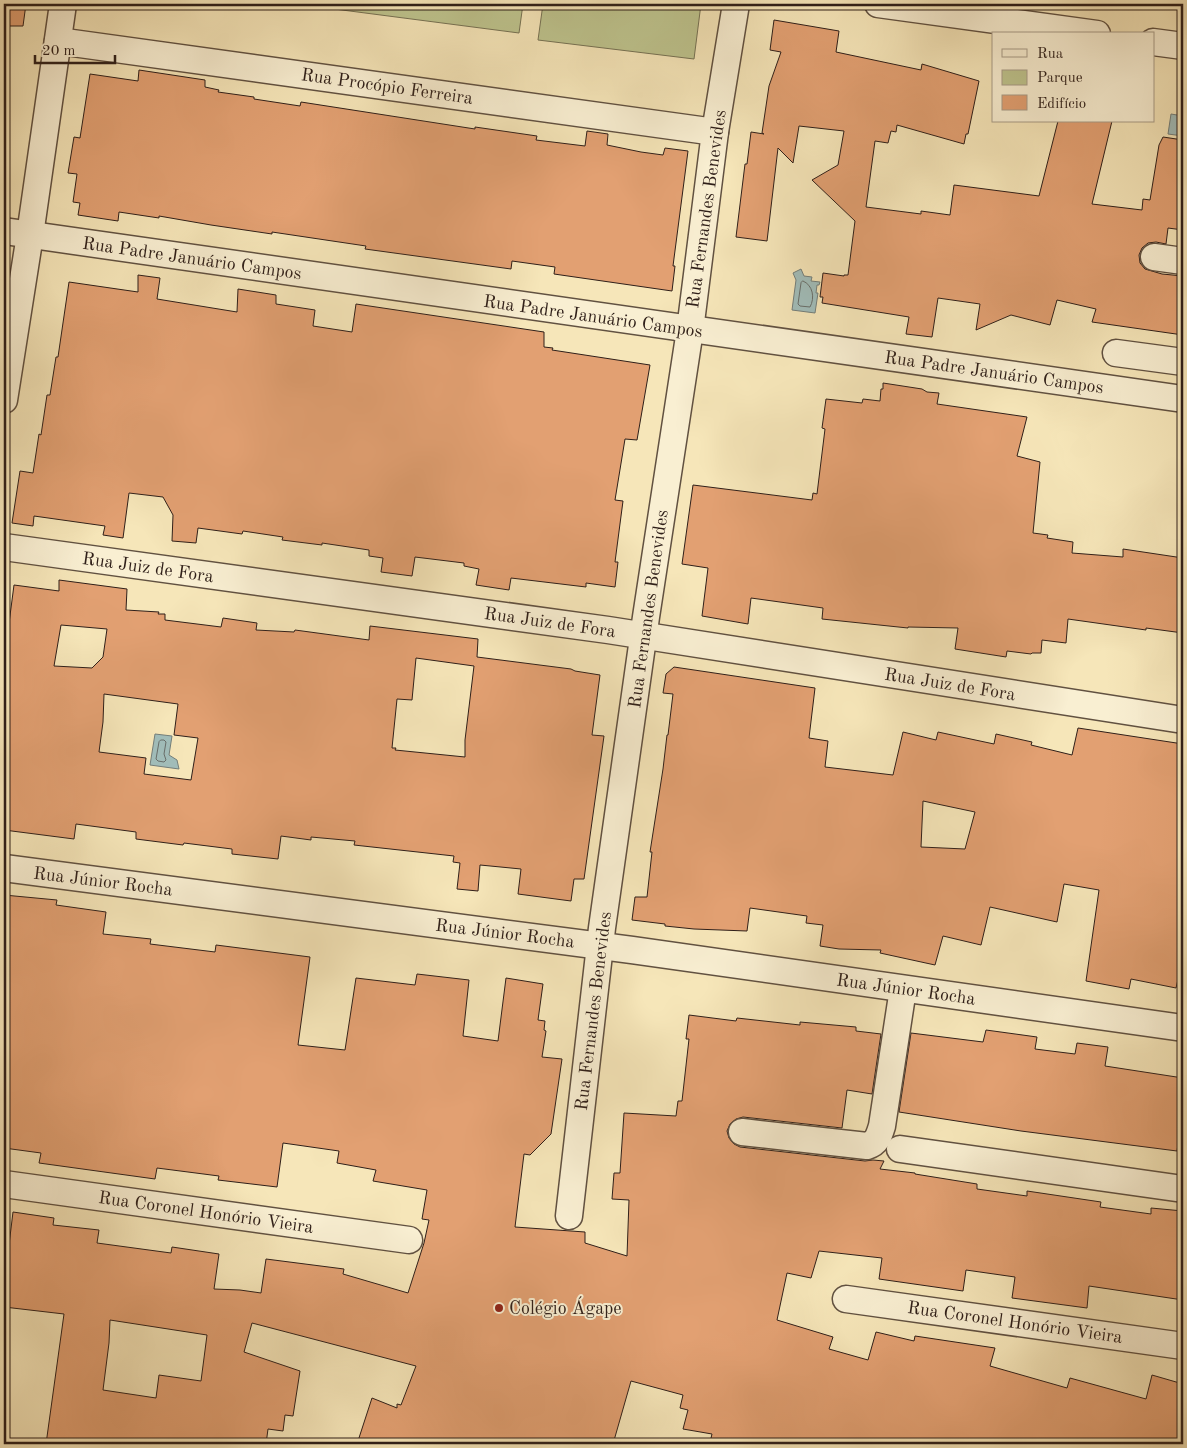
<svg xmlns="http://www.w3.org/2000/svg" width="1187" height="1448" font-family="'Old Standard TT',serif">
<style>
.green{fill:#bec48e;stroke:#767254}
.water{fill:#a1bdba;stroke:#737e7a}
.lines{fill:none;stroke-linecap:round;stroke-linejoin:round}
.shore{stroke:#686e6a;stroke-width:1}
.building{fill:#e2a072;stroke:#2f1f19;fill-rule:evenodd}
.minor-casing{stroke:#615141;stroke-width:29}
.minor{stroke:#f9efd2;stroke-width:26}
.poi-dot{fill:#8f2418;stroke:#f9efd2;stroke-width:2}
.labels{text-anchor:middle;stroke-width:4;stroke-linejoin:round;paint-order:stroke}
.street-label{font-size:18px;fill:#2f1f19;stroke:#f9efd2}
.poi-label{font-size:18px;fill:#2f1f19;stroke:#f9efd2;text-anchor:start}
</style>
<rect width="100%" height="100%" fill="#f6e6b9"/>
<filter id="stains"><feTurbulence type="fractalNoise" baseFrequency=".004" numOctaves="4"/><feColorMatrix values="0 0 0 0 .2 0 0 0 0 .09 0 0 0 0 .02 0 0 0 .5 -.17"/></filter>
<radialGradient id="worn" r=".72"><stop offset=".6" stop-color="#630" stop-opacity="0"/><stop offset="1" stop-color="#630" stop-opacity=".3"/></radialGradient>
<g class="green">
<polygon points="296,4 523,4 519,33"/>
<polygon points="543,4 701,4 694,59 538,40"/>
</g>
<g class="water">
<polygon points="1171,114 1183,116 1183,136 1168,134"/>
<polygon points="801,269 804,276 812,277 811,281 820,282 819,285 817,285 816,293 818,293 815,313 792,310 796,280 793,273"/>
<polygon points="155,734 172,736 169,755 177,760 179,769 150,765"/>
</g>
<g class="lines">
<g class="shore">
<path d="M 803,281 C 813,285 815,298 810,307 L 800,306 L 798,304 L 801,283 Z"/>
<polygon points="161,740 164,740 166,742 164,754 166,760 164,762 158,761 156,759 159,742"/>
</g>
</g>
<g class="building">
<polygon points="4,4 26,4 23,26 4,26"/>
<polygon points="774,20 839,31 836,52 921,70 922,64 979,81 968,134 966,134 964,144 897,125 896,132 891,131 888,143 875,141 866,207 921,214 921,211 950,215 954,185 1039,196 1058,121 1112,121 1092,204 1142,210 1143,199 1150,200 1159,145 1163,137 1183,140 1183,155 1181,174 1183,174 1183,230 1168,228 1166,244 1156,242 1148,243 1142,248 1139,255 1140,263 1145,269 1162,274 1183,276 1183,335 1092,322 1096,309 1057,300 1050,325 1011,315 976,330 980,304 938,298 932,337 906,334 909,317 822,303 823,297 820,297 823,273 844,276 844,275 848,275 855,221 812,180 838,165 844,131 799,126 793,163 778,148 767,241 736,237 745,164 747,164 751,132 764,134 762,133 769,86 781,52 770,50"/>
<polygon points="139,70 205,80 205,87 219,90 218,92 254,97 254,99 300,106 301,102 475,129 475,127 537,136 536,140 585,146 587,131 608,134 607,145 641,152 663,155 665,148 688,151 673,266 675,266 672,291 554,274 555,267 512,261 511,269 365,249 366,246 272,232 272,234 211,225 159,216 159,218 119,212 118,221 78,215 80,203 73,202 77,174 68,173 74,137 80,138 90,74 138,81"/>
<polygon points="138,275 160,278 157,299 237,312 238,289 276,295 276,304 315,310 313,326 352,332 356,304 544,332 544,347 553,348 552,350 650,365 637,440 625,439 615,500 623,501 615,562 618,562 615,587 586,583 586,587 511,578 509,590 476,585 479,569 464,566 464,563 415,557 412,576 381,572 383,558 369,556 369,550 322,543 322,545 282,540 283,537 243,531 242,534 198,528 196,543 172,541 173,515 163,497 129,493 123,538 103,535 105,526 34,516 33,526 12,523 20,471 33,473 39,434 41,435 47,395 50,395 56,357 58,357 69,282 138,292"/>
<polygon points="883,383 922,389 927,392 939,393 937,404 1027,417 1017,456 1040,462 1033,533 1048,535 1047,538 1073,542 1072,553 1123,557 1123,549 1183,558 1183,633 1146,628 1146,630 1068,619 1066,643 1042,640 1041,653 1032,653 1031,654 1007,651 1006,657 955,649 958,628 908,627 908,628 822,619 823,608 751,598 748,624 702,616 708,568 682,564 693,485 812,500 813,493 817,494 825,429 822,428 826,399 862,403 863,399 880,401 881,389 883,389"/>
<path d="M 59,580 L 127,589 L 126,610 L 159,612 L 158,614 L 165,614 L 165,620 L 221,627 L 223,618 L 257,623 L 256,630 L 294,632 L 295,630 L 369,640 L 370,626 L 478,639 L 477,657 L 571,669 L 575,671 L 600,675 L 592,735 L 604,736 L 584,879 L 574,879 L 571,901 L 518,894 L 521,869 L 480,865 L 478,891 L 457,889 L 460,863 L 453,862 L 454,856 L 354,845 L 355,841 L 311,837 L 311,840 L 281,836 L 278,859 L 232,854 L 232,849 L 184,843 L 183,845 L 136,839 L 136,832 L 76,824 L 74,839 L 4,830 L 4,646 L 6,646 L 14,585 L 59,591 ZM 61,625 L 107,629 L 103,657 L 92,668 L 54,666 ZM 416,658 L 474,666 L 465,740 L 465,757 L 395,750 L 396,748 L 392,748 L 397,699 L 412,700 ZM 104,694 L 178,704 L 174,735 L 198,738 L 191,780 L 144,774 L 146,758 L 99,752 L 103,722 Z"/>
<path d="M 674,667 L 815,688 L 809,738 L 828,741 L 825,767 L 893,775 L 903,732 L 936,740 L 938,732 L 994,744 L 996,734 L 1032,742 L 1031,745 L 1072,755 L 1078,728 L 1183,744 L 1183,973 L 1180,971 L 1176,988 L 1131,979 L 1129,989 L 1086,981 L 1099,890 L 1064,884 L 1057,922 L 990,907 L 981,945 L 943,936 L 935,965 L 880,953 L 881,950 L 839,949 L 820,946 L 823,925 L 806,923 L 807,916 L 750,908 L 747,931 L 694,929 L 665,926 L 665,924 L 632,920 L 635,897 L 647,897 L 652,852 L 650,852 L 663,769 L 667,735 L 668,735 L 673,694 L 663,693 L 666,674 ZM 923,801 L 975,812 L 965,849 L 921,847 Z"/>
<path d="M 4,895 L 57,900 L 56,905 L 106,912 L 103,934 L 151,939 L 150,944 L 215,952 L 216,945 L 310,957 L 298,1045 L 345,1050 L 356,978 L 415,985 L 417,974 L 469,980 L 463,1036 L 498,1041 L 506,978 L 543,984 L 538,1020 L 545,1021 L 544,1030 L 546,1031 L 542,1057 L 562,1059 L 551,1134 L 530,1155 L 524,1154 L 515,1227 L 585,1232 L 585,1243 L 627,1256 L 629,1200 L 612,1199 L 614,1173 L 620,1173 L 624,1113 L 676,1116 L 678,1101 L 682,1101 L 689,1039 L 686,1039 L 689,1015 L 736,1021 L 737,1018 L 800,1025 L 800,1022 L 856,1027 L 856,1031 L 881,1034 L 872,1094 L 847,1090 L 842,1128 L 743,1117 L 736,1119 L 730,1124 L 727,1131 L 729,1138 L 734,1144 L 740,1147 L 865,1161 L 873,1160 L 884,1161 L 880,1169 L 915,1173 L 915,1174 L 977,1184 L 977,1189 L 1027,1196 L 1027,1191 L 1101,1202 L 1100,1207 L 1151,1214 L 1151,1208 L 1183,1211 L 1183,1300 L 1089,1286 L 1087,1308 L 1012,1298 L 1015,1277 L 966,1270 L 963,1291 L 879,1279 L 882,1258 L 819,1251 L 811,1278 L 787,1273 L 777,1320 L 833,1337 L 829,1349 L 868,1360 L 876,1332 L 914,1341 L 915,1336 L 995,1348 L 990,1366 L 1067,1388 L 1070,1378 L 1146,1399 L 1152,1375 L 1183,1384 L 1183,1444 L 728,1444 L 710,1442 L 712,1434 L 683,1429 L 688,1410 L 680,1408 L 683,1395 L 631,1381 L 613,1444 L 357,1444 L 372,1398 L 397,1408 L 397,1404 L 401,1405 L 416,1366 L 252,1323 L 244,1352 L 300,1371 L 293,1416 L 285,1415 L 283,1431 L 268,1429 L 266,1444 L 46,1444 L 64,1314 L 4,1307 L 4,1249 L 8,1253 L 13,1212 L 54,1218 L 53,1225 L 99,1230 L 97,1243 L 171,1253 L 172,1247 L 219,1254 L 214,1289 L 240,1290 L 261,1293 L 266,1259 L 344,1269 L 343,1274 L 408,1293 L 424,1243 L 429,1220 L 422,1219 L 427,1190 L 373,1181 L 376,1170 L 337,1163 L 339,1151 L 283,1143 L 277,1187 L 218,1180 L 219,1176 L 157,1168 L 155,1179 L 39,1163 L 41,1153 L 4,1148 ZM 110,1320 L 207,1335 L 201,1381 L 159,1375 L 156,1398 L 103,1390 L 109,1343 Z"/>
<polygon points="986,1030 1037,1037 1035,1049 1075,1054 1077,1043 1108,1047 1105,1066 1183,1078 1183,1137 1179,1137 1177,1151 1021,1131 899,1112 911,1033 983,1042"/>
</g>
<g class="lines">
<defs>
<g id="minor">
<polyline points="878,4 1097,34"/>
<polyline points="58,41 715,132"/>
<polyline points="1153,42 1183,46"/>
<polyline points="4,231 1183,399"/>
<polyline points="1154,257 1183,261"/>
<polyline points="1116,353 1183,362"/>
<polyline points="4,400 30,235 63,4"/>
<polyline points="4,547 608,630 1183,720"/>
<polyline points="4,868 632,950 1183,1028"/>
<path d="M 742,1132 L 867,1146 C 877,1143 879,1136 882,1126 L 903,989"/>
<polyline points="900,1149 1183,1189"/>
<polyline points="4,1184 409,1240"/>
<polyline points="569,1216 602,928 646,617 690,330 715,132 736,4"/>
<polyline points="846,1299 1183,1346"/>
</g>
</defs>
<use href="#minor" class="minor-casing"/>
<use href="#minor" class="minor"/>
</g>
<circle class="poi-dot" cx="499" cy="1308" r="5"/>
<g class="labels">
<g class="street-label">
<text transform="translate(387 86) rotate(8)" y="6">Rua Procópio Ferreira</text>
<text transform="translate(706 209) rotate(-82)" y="6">Rua Fernandes Benevides</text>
<text transform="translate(192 258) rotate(8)" y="6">Rua Padre Januário Campos</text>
<text transform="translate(593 316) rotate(8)" y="6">Rua Padre Januário Campos</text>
<text transform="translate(994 372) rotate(8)" y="6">Rua Padre Januário Campos</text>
<text transform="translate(148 567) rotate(8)" y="6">Rua Juiz de Fora</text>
<text transform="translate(648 609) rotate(-82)" y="6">Rua Fernandes Benevides</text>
<text transform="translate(550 622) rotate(8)" y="6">Rua Juiz de Fora</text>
<text transform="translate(950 684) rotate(9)" y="6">Rua Juiz de Fora</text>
<text transform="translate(103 881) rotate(7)" y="6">Rua Júnior Rocha</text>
<text transform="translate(505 933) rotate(7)" y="6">Rua Júnior Rocha</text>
<text transform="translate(906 989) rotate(8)" y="6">Rua Júnior Rocha</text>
<text transform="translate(593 1011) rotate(-83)" y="6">Rua Fernandes Benevides</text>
<text transform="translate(206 1212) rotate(8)" y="6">Rua Coronel Honório Vieira</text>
<text transform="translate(1015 1322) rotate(8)" y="6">Rua Coronel Honório Vieira</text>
</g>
<g class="poi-label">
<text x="509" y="1314">Colégio Ágape</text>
</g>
</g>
<rect width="1187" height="1448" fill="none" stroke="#f6e6b9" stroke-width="20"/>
<rect x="5" y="5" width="1177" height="1438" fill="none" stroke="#2f1f19" stroke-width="2.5"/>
<rect x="10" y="10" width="1167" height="1428" fill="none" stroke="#2f1f19"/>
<rect x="992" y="32" width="162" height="90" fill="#f9efd2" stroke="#a89c88"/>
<rect x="1002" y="49" width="25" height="8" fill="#f9efd2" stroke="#a89c88"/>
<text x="1037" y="58" font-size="15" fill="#2f1f19">Rua</text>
<rect x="1002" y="70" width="25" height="15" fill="#bec48e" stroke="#a89c88"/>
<text x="1037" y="82" font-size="15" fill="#2f1f19">Parque</text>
<rect x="1002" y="95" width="25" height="15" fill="#e2a072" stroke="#a89c88"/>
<text x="1037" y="108" font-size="15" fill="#2f1f19">Edifício</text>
<path d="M35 55v8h80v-8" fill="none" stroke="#2f1f19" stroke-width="2.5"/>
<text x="42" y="55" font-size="15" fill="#2f1f19" stroke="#f9efd2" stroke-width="4" paint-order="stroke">20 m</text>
<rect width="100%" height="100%" filter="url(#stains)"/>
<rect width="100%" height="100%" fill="url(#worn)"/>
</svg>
